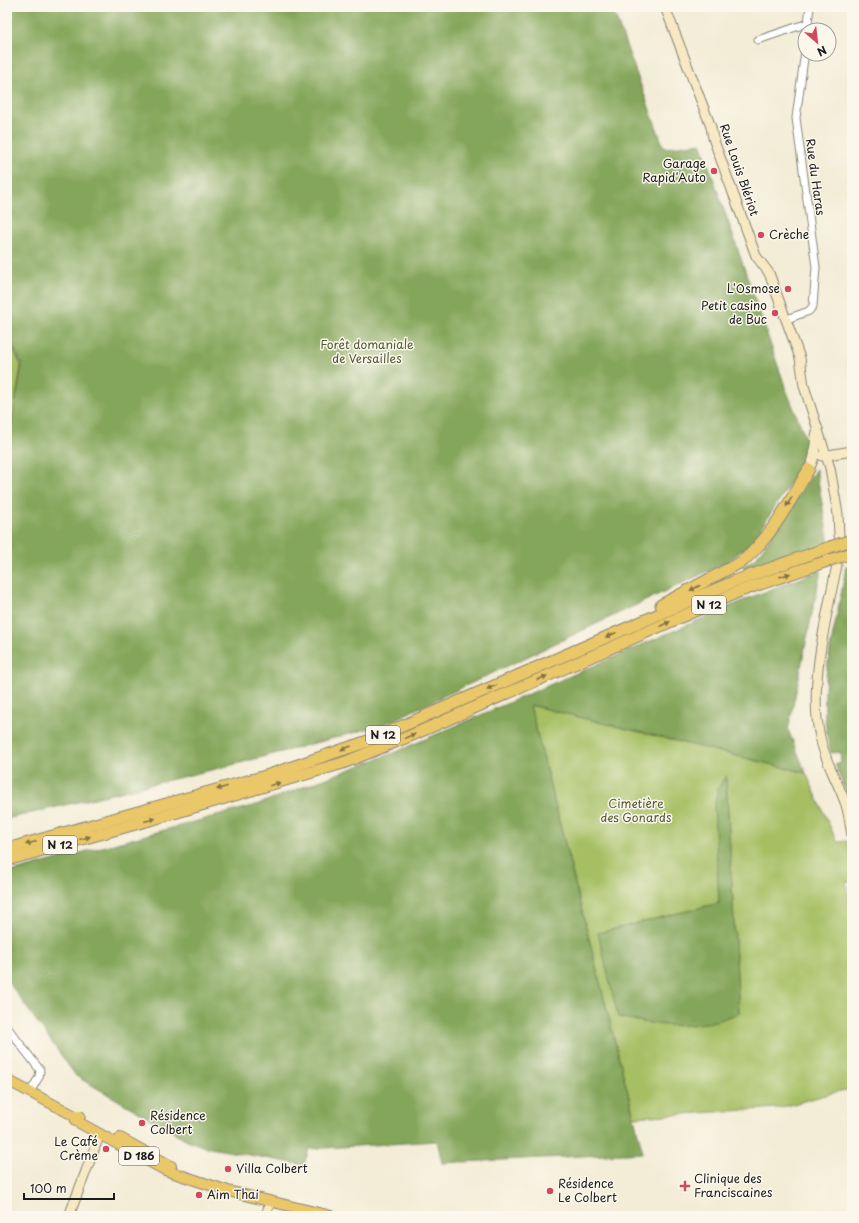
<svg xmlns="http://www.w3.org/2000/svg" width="859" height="1223" font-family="'Playpen Sans',sans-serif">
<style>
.green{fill:#a6bf64;stroke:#616e40;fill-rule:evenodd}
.forest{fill:#84a65a;stroke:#50613b}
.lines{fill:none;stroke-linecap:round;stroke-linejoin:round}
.minor-casing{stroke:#888479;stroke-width:9}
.secondary-casing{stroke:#888479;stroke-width:11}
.primary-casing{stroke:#888479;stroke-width:12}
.trunk-casing{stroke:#888479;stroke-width:13}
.minor{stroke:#fff;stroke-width:7}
.secondary{stroke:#f7e9c3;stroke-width:9}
.primary{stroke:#eac769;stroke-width:10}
.trunk{stroke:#eac769;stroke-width:11}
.trunk-bridge-casing{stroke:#888479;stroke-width:13;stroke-linecap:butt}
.trunk-bridge{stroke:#eac769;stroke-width:11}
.oneway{fill:#837242}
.poi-dot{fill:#d1495b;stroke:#fbf7ec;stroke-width:1.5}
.labels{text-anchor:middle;stroke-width:3;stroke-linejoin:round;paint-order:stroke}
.shield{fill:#fbf7ec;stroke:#5f5e5a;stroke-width:1}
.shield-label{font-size:11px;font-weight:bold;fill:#1c1c1c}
.poi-label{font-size:12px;fill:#1c1c1c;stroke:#fbf7ec;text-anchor:start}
.street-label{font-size:12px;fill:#1c1c1c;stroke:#fbf7ec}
.park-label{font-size:12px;fill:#535d39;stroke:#fbf7ec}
</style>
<rect width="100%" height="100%" fill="#fbf7ec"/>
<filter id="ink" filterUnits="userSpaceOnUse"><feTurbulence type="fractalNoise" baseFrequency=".025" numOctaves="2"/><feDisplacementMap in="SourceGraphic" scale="8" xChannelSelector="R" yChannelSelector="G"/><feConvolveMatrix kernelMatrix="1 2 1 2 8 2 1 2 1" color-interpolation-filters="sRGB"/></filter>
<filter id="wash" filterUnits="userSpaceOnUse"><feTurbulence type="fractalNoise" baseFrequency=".012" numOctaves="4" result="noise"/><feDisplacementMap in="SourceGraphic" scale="16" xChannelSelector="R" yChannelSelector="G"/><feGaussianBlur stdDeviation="0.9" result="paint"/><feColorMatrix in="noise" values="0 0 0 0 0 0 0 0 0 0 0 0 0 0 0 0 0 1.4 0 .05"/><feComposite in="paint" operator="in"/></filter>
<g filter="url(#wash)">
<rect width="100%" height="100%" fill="#f3ecd6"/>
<g class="green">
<polygon points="7,335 21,366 7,451"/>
<path d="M 530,705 L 806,773 L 837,842 L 847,841 L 852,867 L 852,880 L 846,882 L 852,919 L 852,1089 L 840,1091 L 779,1108 L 634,1117 ZM 726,777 L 739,1013 L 598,933 L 719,903 Z"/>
</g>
<g class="forest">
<polygon points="7,7 612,7 664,148 701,143 787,392 811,451 751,544 727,562 383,725 240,763 7,819 7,451 22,365 7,334"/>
<polygon points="816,469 829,544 744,570 743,566 756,558"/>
<path d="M 852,565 L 852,809 L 835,764 L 841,762 L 840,752 L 831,753 C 813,691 837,628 846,566 Z"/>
<polygon points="821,570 788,730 806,773 530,705 643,1153 442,1163 437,1141 309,1149 304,1165 205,1147 187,1140 76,1076 7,980 7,873 256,805 398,751 749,598"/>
<path d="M 726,776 L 739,1013 C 697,1031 661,1027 618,1017 L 598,933 L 719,903 L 714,807 L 718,788 Z"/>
</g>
</g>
<g filter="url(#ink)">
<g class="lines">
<defs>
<g id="minor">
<polyline points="807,30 810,7"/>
<polyline points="758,40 808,23"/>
<polyline points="787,319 809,311 813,306 816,267 796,118 805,51"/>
<polyline points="7,1027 40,1070 39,1077 30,1092"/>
</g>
<g id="secondary">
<polyline points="665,7 711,127 713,138 756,256 769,273 800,358 804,386 830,468 838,514 839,536"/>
<polyline points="822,456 852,451"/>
<path d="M 809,469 C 819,452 812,443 818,429"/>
<path d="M 837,565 C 827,614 808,688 820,737 C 825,762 838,782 846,805 C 849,815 850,825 852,835"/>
<polyline points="69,1216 100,1134"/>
<polyline points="266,1216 270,1202"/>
</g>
<g id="primary">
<polyline points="7,1080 75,1116 80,1116"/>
<polyline points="75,1116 76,1121 165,1170 228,1191 331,1216"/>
<polyline points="120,1138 171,1166"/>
</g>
<g id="trunk">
<path d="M 661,605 L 743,561 C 772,536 790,501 809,469"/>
<polyline points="7,849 269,775 368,741 735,581 830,547"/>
<polyline points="7,860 164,816 343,763 410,736 740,591 830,560"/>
</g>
</defs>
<use href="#minor" class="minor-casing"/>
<use href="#secondary" class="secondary-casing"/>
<use href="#primary" class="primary-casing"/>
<use href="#trunk" class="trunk-casing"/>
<use href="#minor" class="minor"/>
<use href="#secondary" class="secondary"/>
<use href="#primary" class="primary"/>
<use href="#trunk" class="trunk"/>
<defs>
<g id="trunk-bridge">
<polyline points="830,547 852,540"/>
<polyline points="830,560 852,553"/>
</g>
</defs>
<use href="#trunk-bridge" class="trunk-bridge-casing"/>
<use href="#trunk-bridge" class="trunk-bridge"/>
</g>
<defs><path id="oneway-solid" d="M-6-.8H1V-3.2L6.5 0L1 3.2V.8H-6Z"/></defs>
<g class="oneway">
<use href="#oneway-solid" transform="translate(789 502) rotate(122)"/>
<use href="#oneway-solid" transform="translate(785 575) rotate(-19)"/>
<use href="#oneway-solid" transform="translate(695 588) rotate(153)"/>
<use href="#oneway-solid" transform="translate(665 624) rotate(-24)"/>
<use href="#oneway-solid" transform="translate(611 635) rotate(156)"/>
<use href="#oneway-solid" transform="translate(542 678) rotate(-24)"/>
<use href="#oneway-solid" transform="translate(492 687) rotate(157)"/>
<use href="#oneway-solid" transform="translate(410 736) rotate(-23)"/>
<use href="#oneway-solid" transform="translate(346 748) rotate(160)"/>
<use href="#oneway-solid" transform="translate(275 784) rotate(-16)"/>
<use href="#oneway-solid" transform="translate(222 788) rotate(164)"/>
<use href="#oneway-solid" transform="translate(150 820) rotate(-15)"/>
<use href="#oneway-solid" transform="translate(85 838) rotate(-15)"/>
<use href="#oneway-solid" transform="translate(31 843) rotate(164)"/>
</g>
</g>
<g class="poi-dot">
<circle cx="714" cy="171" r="4"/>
<circle cx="761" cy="235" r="4"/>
<circle cx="788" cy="289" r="4"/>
<circle cx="775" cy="313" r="4"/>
<circle cx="142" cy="1123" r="4"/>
<circle cx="106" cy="1149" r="4"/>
<circle cx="228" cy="1169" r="4"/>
<path d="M683 1180h4v4h4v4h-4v4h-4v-4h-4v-4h4z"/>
<circle cx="550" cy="1191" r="4"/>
<circle cx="199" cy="1195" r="4"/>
</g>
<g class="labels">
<g class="shield">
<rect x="692" y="596" width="34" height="18" rx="3"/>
<rect x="366" y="726" width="34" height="18" rx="3"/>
<rect x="43" y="836" width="34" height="18" rx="3"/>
<rect x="119" y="1147" width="40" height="18" rx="3"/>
</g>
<g class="shield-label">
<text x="709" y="609">N 12</text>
<text x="383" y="739">N 12</text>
<text x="60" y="849">N 12</text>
<text x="139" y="1160">D 186</text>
</g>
<g class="poi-label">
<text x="706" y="168" text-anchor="end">Garage<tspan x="706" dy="14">Rapid'Auto</tspan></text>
<text x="769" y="239">Crèche</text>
<text x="780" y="293" text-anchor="end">L'Osmose</text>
<text x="767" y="310" text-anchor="end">Petit casino<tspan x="767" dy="14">de Buc</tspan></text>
<text x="150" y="1120">Résidence<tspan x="150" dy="14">Colbert</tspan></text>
<text x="98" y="1146" text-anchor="end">Le Café<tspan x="98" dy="14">Crème</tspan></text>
<text x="236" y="1173">Villa Colbert</text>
<text x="694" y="1183">Clinique des<tspan x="694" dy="14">Franciscaines</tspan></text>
<text x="558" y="1188">Résidence<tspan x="558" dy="14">Le Colbert</tspan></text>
<text x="207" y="1199">Aim Thai</text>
</g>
<g class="street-label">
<text transform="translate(739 170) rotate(71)" y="4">Rue Louis Blériot</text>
<text transform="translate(815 177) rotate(82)" y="4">Rue du Haras</text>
</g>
<g class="park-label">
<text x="367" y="349">Forêt domaniale<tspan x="367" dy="14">de Versailles</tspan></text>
<text x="636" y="808">Cimetière<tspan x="636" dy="14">des Gonards</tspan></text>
</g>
</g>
<rect width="859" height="1223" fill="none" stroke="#fbf7ec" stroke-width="24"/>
<g transform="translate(817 42) rotate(152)"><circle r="19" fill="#fbf7ec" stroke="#a29f99"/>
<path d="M0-3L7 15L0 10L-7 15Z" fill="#d1495b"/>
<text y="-6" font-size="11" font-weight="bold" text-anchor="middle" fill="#1c1c1c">N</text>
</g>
<path d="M24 1193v6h90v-6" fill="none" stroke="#1c1c1c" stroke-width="2"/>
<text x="30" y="1193" font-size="12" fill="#1c1c1c" stroke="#fbf7ec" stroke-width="3" paint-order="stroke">100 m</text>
</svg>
